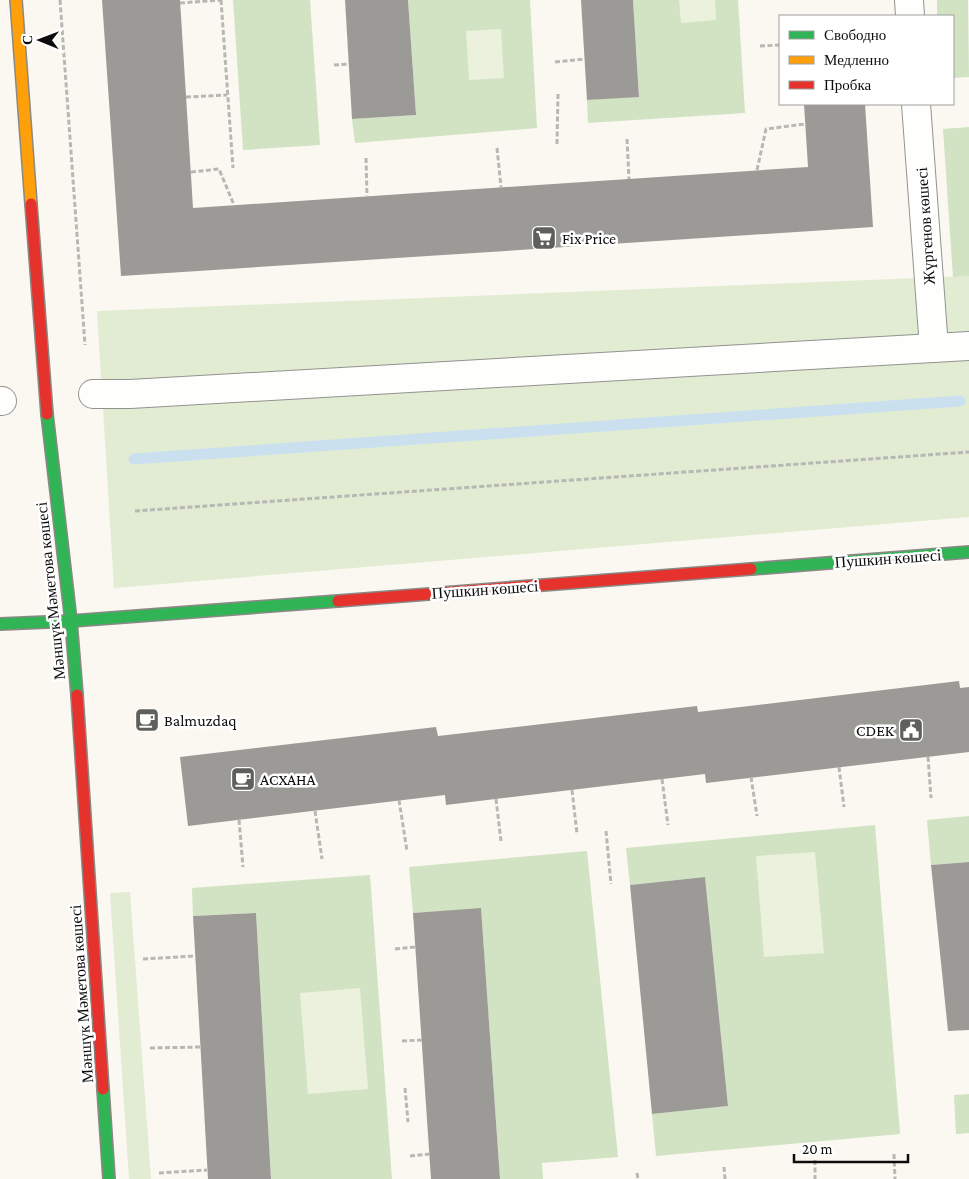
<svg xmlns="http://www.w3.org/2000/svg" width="969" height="1179" font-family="'Crimson Pro',serif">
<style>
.green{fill:#e1ecd3}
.forest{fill:#d1e3c2}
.pitch{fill:#ebf1dc}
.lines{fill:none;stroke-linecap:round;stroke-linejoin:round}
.stream{stroke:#cbe0ef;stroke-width:11}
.building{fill:#9c9a96}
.street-casing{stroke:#93928f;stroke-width:30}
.fast-casing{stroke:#8a8985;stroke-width:14}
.slow-casing{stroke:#8a8985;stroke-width:14}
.jam-casing{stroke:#8a8985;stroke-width:14}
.path{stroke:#b7b7b5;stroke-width:3;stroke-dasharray:5 2.5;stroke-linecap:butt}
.street{stroke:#fefefd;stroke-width:28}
.fast{stroke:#30b455;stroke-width:11}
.slow{stroke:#ff9f0a;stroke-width:11}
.jam{stroke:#e5322d;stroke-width:11}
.labels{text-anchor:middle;stroke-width:5;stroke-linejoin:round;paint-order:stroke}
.street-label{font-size:16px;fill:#0c0c0c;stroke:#fff}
.poi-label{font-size:16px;fill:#0c0c0c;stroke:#fff;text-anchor:start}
</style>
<rect width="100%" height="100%" fill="#faf8f0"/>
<g class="green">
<polygon points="969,276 969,517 114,588 97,311"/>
<polygon points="130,892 151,1179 129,1179 110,893"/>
</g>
<g class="forest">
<polygon points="233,0 310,0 320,145 243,150"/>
<polygon points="408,0 530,0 537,128 355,143 352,119 416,115"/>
<polygon points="633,0 738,0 745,113 588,123 587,100 639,96"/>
<polygon points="937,0 968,0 969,77 953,78 953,16 937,16"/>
<polygon points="969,127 969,276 953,277 943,129"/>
<polygon points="969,816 969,862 931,865 927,820"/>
<polygon points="875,825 900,1134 656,1156 652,1114 728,1106 705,877 630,885 626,848"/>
<polygon points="587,851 618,1157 542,1163 543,1179 500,1179 481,909 413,913 409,867"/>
<polygon points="370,875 392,1179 271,1179 256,913 193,916 192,888"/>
<polygon points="969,1094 969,1133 956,1134 954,1095"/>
</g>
<g class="pitch">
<polygon points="679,0 715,0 716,20 681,23"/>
<polygon points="501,29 504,78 469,80 466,31"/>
<polygon points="815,852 824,953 764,957 756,856"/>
<polygon points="360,988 368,1089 308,1094 300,993"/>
</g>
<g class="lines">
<polyline class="stream" points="134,459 960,401"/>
</g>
<g class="building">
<polygon points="102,0 180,0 193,208 808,167 804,104 865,104 873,227 121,276"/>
<polygon points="345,0 408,0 416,115 352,119"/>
<polygon points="581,0 633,0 639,97 587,100"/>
<polygon points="959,681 960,688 969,687 969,752 706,783 705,774 446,805 445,795 188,826 180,757 436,727 438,736 697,706 698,712"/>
<polygon points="969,862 969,1030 948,1031 931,865"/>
<polygon points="705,877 728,1106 652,1114 630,885"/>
<polygon points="481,908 500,1179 431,1179 413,913"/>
<polygon points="256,913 271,1179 208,1179 193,916"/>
</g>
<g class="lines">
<defs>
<g id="street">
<polyline points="909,0 910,16"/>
<polyline points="916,104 934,348"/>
<polyline points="93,394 130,394 969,346"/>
<polyline points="0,401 2,401"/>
</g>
<g id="fast">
<polyline points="47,414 71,621 77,695"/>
<polyline points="751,569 969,552"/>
<polyline points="0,624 71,621 338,601"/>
<polyline points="103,1089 109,1179"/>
</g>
<polyline id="slow" points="16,0 31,204"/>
<g id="jam">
<polyline points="31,204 47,414"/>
<polyline points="338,601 751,569"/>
<polyline points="77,695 103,1089"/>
</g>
</defs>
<use href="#street" class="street-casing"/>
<use href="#fast" class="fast-casing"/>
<use href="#slow" class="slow-casing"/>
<use href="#jam" class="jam-casing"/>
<g class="path">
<polyline points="60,0 85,345"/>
<polyline points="221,0 233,168"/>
<polyline points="180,3 221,0"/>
<polyline points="760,46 780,45"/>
<polyline points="555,62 585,59"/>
<polyline points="334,65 349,64"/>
<polyline points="186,97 227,95"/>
<polyline points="627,139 629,179"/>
<polyline points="557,144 558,94"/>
<polyline points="497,148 501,187"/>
<polyline points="366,158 367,196"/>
<polyline points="757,170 766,129 805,124"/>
<polyline points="191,172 219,169 234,205"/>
<polyline points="135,511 969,452"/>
<polyline points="928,757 931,798"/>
<polyline points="839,767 844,807"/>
<polyline points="751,777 757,816"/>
<polyline points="662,779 668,825"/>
<polyline points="572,790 577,834"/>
<polyline points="496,799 501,841"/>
<polyline points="399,800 407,851"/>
<polyline points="315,811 322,859"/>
<polyline points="239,820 243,867"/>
<polyline points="606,831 611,884"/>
<polyline points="395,949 416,947"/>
<polyline points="143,959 195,956"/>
<polyline points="402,1041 422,1040"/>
<polyline points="150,1048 201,1047"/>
<polyline points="405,1088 408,1122"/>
<polyline points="894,1154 895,1179"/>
<polyline points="410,1156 430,1154"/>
<polyline points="815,1160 815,1179"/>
<polyline points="724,1167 725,1179"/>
<polyline points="159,1173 207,1170"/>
<polyline points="637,1173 638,1179"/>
</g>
<use href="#street" class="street"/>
<use href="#fast" class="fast"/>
<use href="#slow" class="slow"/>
<use href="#jam" class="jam"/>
</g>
<defs>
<symbol id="supermarket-square" viewBox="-11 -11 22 22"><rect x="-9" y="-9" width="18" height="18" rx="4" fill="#5f5f5c" stroke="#fff"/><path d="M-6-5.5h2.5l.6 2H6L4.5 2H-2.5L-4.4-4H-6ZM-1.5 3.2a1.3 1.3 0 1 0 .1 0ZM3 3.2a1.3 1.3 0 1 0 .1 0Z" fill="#fff"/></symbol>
<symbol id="cafe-square" viewBox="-11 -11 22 22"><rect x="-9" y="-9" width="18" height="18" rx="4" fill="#5f5f5c" stroke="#fff"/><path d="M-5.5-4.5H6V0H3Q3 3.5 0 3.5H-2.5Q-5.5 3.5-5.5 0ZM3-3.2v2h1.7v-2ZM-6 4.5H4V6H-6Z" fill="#fff"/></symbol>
<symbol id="civic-square" viewBox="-11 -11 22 22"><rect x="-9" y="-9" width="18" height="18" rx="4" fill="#5f5f5c" stroke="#fff"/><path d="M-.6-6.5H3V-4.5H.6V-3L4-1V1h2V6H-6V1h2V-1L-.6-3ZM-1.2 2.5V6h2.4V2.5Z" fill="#fff"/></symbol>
</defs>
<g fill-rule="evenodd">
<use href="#supermarket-square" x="530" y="224" width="28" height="28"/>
<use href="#cafe-square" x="133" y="706" width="28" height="28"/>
<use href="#civic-square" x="897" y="716" width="28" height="28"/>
<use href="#cafe-square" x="229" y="765" width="28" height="28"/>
</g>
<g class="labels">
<g class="street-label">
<text transform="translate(925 226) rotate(-94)" y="6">Жүргенов көшесі</text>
<text transform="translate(888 558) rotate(-4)" y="6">Пушкин көшесі</text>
<text transform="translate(485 589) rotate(-4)" y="6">Пушкин көшесі</text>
<text transform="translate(50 591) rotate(-96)" y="6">Мәншүк Мәметова көшесі</text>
<text transform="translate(81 994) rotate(-94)" y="6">Мәншүк Мәметова көшесі</text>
</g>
<g class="poi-label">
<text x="562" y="244">Fix Price</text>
<text x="164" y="726">Balmuzdaq</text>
<text x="894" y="736" text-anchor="end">CDEK</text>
<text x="260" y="785">ACXAHA</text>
</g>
</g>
<rect x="779" y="15" width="175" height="90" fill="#ffffff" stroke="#9e9e9e"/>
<rect x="789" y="31" width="25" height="8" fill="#30b455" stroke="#9e9e9e"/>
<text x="824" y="40" font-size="15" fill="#0c0c0c">Свободно</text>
<rect x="789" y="56" width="25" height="8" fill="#ff9f0a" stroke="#9e9e9e"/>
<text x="824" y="65" font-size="15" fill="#0c0c0c">Медленно</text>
<rect x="789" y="81" width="25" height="8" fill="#e5322d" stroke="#9e9e9e"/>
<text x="824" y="90" font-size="15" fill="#0c0c0c">Пробка</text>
<g transform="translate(40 40) rotate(271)" stroke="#ffffff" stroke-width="4" paint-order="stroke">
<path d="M0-4L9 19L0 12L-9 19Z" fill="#0c0c0c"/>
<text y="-8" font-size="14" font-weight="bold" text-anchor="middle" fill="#0c0c0c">С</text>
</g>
<path d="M794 1154v8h114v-8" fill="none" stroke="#0c0c0c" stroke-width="2.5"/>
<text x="802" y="1154" font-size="15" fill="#0c0c0c" stroke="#ffffff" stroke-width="4" paint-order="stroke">20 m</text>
</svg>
